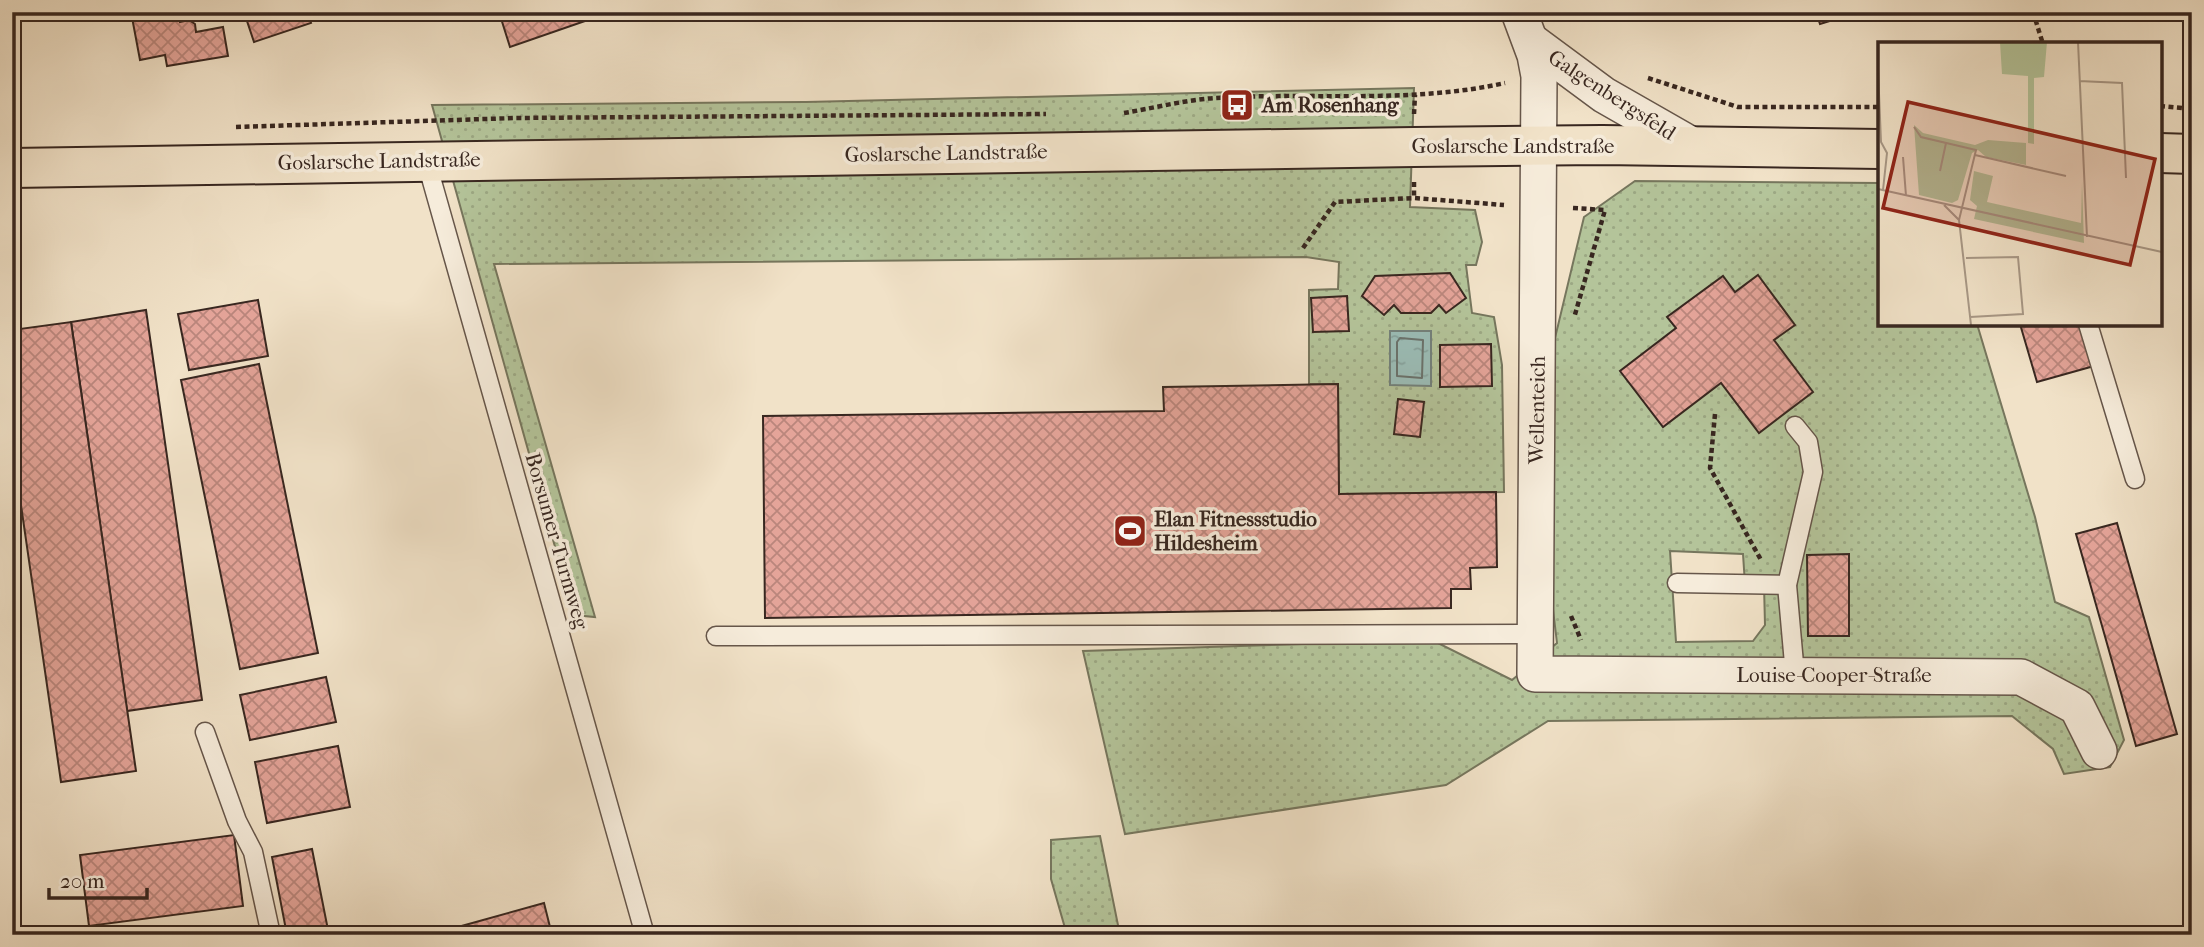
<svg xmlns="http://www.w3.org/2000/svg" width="2204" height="947" font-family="'IM FELL French Canon',serif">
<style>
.grass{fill:url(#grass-dots);stroke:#76765d;stroke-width:2;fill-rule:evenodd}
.water{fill:url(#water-ripples);stroke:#73817b;stroke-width:2}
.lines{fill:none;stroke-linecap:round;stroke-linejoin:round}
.shore{stroke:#6a726c;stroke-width:2}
.building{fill:url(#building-cross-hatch);stroke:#382720;stroke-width:2}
.service-casing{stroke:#66564a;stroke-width:21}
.minor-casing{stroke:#66564a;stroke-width:38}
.primary-casing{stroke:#382720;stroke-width:42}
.path{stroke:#382720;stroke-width:4.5;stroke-dasharray:5 3.5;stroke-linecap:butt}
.service{stroke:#f6ecdb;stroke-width:18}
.minor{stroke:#f6ecdb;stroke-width:35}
.primary{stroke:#f1e2c8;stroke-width:38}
.labels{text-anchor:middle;stroke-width:7;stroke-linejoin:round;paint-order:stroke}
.street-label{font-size:21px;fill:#382720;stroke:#f6ecdb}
.poi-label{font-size:21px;font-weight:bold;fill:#382720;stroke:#f6ecdb;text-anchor:start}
.inset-road{fill:none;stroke:#a79785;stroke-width:2}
.view{fill:#8f2418;fill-opacity:0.15;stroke:#8f2418;stroke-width:3.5}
.inset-edge{fill:none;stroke:#382720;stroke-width:3.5}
</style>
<defs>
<pattern id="grass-dots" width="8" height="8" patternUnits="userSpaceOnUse" patternTransform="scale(1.75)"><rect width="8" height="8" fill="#b4c49a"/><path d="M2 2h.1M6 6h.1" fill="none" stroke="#9ca884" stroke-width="1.8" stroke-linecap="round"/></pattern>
<pattern id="water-ripples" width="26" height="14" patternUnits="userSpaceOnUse" patternTransform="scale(1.75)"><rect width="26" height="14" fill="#9bbdb7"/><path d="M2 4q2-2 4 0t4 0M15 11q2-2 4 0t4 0" fill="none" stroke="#86a29d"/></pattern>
<pattern id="building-cross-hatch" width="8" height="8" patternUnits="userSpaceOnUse" patternTransform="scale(1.75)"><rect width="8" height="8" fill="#e4a499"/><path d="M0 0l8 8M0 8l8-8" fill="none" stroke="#ba867c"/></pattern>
</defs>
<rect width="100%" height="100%" fill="#f1e2c8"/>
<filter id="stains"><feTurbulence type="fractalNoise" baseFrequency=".00286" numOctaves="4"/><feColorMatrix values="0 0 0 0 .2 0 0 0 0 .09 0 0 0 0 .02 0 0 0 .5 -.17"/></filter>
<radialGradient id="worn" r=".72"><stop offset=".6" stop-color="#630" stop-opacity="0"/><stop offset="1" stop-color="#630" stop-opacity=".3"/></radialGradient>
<g class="grass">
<polygon points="1414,88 1410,207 1475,210 1482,242 1476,265 1466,265 1472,313 1494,317 1502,365 1504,492 1339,494 1338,384 1309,384 1309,290 1338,289 1339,262 1306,257 494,264 595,617 574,615 432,105 806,102"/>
<path d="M 1635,181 L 1880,183 L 1880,324 L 1977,324 L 2035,517 L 2055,602 L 2089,617 L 2124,740 L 2110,767 L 2064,774 L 2053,749 L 2012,716 L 1548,721 L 1446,785 L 1125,834 L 1083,651 L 1432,640 L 1512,680 L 1557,643 L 1552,601 L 1555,338 L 1584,217 ZM 1670,551 L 1743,554 L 1745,584 L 1764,585 L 1765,625 L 1753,641 L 1676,642 Z"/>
<polygon points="1100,836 1120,935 1067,935 1051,879 1051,840"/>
</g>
<polygon class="water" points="1390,331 1431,331 1431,386 1390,385"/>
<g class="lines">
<polygon class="shore" points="1400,338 1423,340 1422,378 1397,376 1397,342"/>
</g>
<g class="building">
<polygon points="131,12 179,12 180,22 189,20 195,24 196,32 223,27 228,56 167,66 165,55 140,60"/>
<polygon points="244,12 307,12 311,23 254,42"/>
<polygon points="499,12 611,12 510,47"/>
<polygon points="1816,12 1859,12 1820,24"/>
<polygon points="1450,273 1466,298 1446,313 1439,305 1431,313 1401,313 1394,305 1384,315 1362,296 1375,276"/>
<polygon points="1758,275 1795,325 1774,340 1813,392 1759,433 1721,383 1663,427 1620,371 1676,328 1667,317 1723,276 1735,292"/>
<polygon points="1347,296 1349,331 1313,332 1311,298"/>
<polygon points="258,300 268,356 189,370 178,314"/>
<polygon points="146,310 202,700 127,711 71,322"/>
<polygon points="71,322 136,771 61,782 12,443 12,330"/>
<polygon points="2020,324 2082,324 2094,366 2037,382"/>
<polygon points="1491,344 1492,386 1440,387 1440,345"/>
<polygon points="259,364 318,653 240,669 181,380"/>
<polygon points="1338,384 1339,494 1496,492 1497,567 1470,568 1471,589 1451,589 1451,608 765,618 763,416 1164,411 1163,387"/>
<polygon points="1398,399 1424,402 1420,437 1394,434"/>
<polygon points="2117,523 2177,734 2136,746 2076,534"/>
<polygon points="1849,554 1849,636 1808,636 1807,555"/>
<polygon points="326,677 336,722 250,740 240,695"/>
<polygon points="338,746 350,807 267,823 255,762"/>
<polygon points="234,835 243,906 89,926 80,855"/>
<polygon points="312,849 329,935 287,935 272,857"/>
<polygon points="544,903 552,935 461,935 458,927"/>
</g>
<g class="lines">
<defs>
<g id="service">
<polyline points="426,160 645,935"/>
<polyline points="2088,324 2135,479"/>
<polyline points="1677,583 1787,585"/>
<polyline points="716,636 1535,634"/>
<polyline points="1795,675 1787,585 1813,472 1808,442 1795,426"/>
<polyline points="205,732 237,821 253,852 271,935"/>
</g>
<g id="minor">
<polyline points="1519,12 1535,55 1539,76 1535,674 2021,677 2077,707 2099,751"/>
<polyline points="1531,41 1604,95 1695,147"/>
</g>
<g id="primary">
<polyline points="2160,153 2192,154"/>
<polyline points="12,168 1414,147 1602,145 1880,149"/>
</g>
</defs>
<use href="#service" class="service-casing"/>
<use href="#minor" class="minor-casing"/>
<use href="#primary" class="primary-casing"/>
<g class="path">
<polyline points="2033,12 2043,44"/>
<polyline points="1648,78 1738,107 1880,107"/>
<polyline points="2160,106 2192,109"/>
<path d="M 1124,113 C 1154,108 1185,100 1215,98 C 1312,92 1410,104 1505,83"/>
<polyline points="1414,114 1415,95"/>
<polyline points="236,127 516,118 1046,114"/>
<polyline points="1414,182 1414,198 1504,205"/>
<polyline points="1573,208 1605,210 1574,318"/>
<polyline points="1303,248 1335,202 1414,198"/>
<polyline points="1715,414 1710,468 1761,560"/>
<polyline points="1571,616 1581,640"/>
</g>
<use href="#service" class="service"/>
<use href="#minor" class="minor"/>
<use href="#primary" class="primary"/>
</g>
<defs>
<symbol id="bus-square" viewBox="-11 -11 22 22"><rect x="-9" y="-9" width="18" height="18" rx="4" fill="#8f2418" stroke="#f6ecdb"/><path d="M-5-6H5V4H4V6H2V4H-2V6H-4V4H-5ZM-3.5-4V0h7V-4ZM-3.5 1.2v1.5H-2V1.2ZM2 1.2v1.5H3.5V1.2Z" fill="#fff"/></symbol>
<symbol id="stadium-square" viewBox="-11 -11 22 22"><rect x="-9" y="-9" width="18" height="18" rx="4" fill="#8f2418" stroke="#f6ecdb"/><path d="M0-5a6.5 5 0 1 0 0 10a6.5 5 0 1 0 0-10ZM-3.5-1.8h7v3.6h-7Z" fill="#fff"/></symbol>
</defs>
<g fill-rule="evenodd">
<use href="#bus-square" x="1218" y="86" width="38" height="38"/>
<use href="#stadium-square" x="1111" y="512" width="38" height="38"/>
</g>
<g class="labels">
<g class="street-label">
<text transform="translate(1612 95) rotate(33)" y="7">Galgenbergsfeld</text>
<text x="1513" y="153">Goslarsche Landstraße</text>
<text transform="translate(946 153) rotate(-1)" y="7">Goslarsche Landstraße</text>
<text transform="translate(379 161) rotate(-1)" y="7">Goslarsche Landstraße</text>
<text transform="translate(1537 410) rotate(-89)" y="7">Wellenteich</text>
<text transform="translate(557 541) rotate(74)" y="7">Borsumer Turmweg</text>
<text x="1834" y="682">Louise-Cooper-Straße</text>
</g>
<g class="poi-label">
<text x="1262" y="112">Am Rosenhang</text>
<text x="1154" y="526">Elan Fitnessstudio<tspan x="1154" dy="24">Hildesheim</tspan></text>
</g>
</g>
<g transform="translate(1878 42)">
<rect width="284" height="284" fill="#f1e2c8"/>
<path d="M 122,0 L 169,0 L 166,35 L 156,36 L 156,102 L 150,101 L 150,34 L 124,32 ZM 36,83 L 45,91 L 97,103 L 110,98 L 148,101 L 148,123 L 108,115 L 100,108 L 94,111 L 80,158 L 74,161 L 41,153 ZM 96,129 L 115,134 L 109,160 L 203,181 L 204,140 L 206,201 L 96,177 L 99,164 L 92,158 Z" fill="#b4c49a"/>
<path class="inset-road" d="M 200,0 L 209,195M 0,27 L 3,100 L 9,111 L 5,148M 201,39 L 244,41 L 248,136M 36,85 L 43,95 L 98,108 L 81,178 L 93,283M 97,113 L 188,134M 25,115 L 28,154M 62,129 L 68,101M 0,147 L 284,210M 66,163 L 81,178M 88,216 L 140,215 L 145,272 L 92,275"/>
<path class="view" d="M 30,60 L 277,117 L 252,223 L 5,166 Z"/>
<rect width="284" height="284" class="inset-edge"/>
</g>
<rect width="2204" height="947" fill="none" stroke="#f1e2c8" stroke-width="42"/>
<rect x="14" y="14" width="2176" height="919" fill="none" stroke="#382720" stroke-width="3.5"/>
<rect x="21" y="21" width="2162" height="905" fill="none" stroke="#382720" stroke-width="2"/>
<path d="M49 888v10h98v-10" fill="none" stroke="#382720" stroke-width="3.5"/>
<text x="60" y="888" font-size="21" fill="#382720" stroke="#f6ecdb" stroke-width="5" paint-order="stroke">20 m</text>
<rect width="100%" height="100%" filter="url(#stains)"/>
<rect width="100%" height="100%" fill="url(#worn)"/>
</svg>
